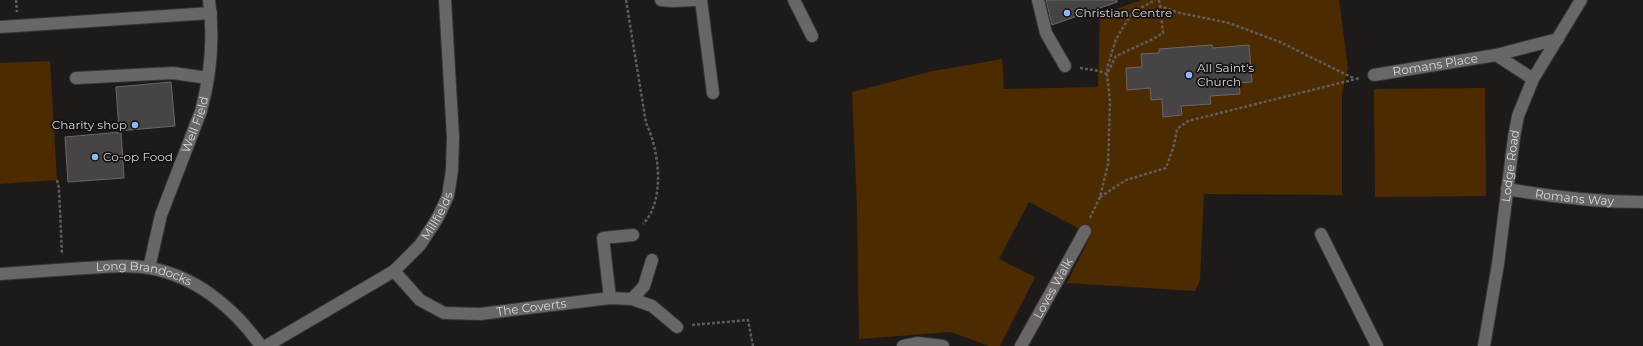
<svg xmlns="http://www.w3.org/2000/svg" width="1643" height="346" font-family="Montserrat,sans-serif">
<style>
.green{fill:#4d2b00}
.building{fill:#484446;stroke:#6b6769}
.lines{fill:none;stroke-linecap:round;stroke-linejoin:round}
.minor-casing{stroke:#363434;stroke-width:14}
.path{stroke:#5f5c5c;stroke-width:2.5;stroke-dasharray:3 2;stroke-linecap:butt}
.minor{stroke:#6a6666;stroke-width:12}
.poi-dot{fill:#8eb9fc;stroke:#151111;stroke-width:1.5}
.labels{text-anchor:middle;stroke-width:3.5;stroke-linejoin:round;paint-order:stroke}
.poi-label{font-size:12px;fill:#d8d6d6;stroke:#151111;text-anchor:start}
.street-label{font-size:12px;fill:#d8d6d6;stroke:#151111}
</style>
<rect width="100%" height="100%" fill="#1e1a1a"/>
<g class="green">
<polygon points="1141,0 1339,0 1348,68 1342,93 1342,195 1204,194 1200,280 1195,291 1067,283 1091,235 1029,202 999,259 1035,277 1000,346 989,346 951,332 859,339 857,207 852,92 933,71 1002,59 1004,89 1098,87 1100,15"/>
<polygon points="50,61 57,180 0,184 0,63"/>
<polygon points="1485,88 1486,196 1375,197 1374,89"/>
</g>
<g class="building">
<polygon points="1046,0 1117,0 1117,2 1052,25"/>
<polygon points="1212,45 1213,48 1249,45 1252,82 1239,83 1240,94 1210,96 1211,104 1181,106 1182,115 1163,117 1162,99 1151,100 1150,88 1127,90 1126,68 1142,67 1141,54 1159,53 1159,49"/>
<polygon points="171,82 175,126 119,131 116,87"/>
<polygon points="121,132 124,178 68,182 65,137"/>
</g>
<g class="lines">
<defs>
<g id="minor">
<polyline points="661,0 672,1 696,0"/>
<polyline points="701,0 713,93"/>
<polyline points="794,0 812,36"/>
<polyline points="1038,0 1046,33 1065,66"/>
<polyline points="0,27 211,13"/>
<polyline points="1496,55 1558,39"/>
<path id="s1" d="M 1374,75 L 1496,55 L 1533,79"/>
<polyline points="76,78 173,73 208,78"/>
<path id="s2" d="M 1507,189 C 1552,197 1597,202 1643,202"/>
<polyline points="1321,234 1377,346"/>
<path id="s3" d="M 149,268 L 161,215 L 201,111 C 211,74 214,37 209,0"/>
<path id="s4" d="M 394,271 L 420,300 L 444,313 L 480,314 L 610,298 L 632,299 L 652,306 L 677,327"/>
<path id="s5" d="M 0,274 C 28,272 57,270 85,268 C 106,267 128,264 149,268 C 196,276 234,308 261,346"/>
<polyline points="610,298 603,238 633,235"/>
<polyline points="632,299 644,286 652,260"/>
<path id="s6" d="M 266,346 L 394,271 L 420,245 L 437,219 L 448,196 L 452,170 L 453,137 L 445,0"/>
<polyline points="903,346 918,343 943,346"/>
<path id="s7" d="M 1021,346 L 1085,231"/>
<path id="s8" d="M 1484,346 L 1498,264 L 1514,137 L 1518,116 L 1533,79 L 1581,0"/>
</g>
</defs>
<use href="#minor" class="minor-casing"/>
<g class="path">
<polyline points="16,0 17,12"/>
<path d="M 626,0 L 646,123 C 659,150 666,200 643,224"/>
<polyline points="1159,0 1160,6 1180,13 1229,23 1280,42 1353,78"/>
<polyline points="1080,68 1099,71 1107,74"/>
<polyline points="1108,72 1116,56 1153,39 1163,33 1160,6"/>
<polyline points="57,180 59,188 62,255"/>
<polyline points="1100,197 1126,180 1166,168 1174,145 1177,129 1188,121 1360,78"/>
<polyline points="1090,218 1100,197 1108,164 1110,101 1107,74 1108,65 1116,39 1132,13 1155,0"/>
<polyline points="692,325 748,320 753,346"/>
</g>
<use href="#minor" class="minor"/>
</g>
<g class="poi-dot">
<circle cx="1067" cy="13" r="4"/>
<circle cx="1189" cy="75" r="4"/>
<circle cx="135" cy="125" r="4"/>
<circle cx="95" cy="157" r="4"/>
</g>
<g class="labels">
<g class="poi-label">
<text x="1075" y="17">Christian Centre</text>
<text x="1197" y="72">All Saint's<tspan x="1197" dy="14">Church</tspan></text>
<text x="127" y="129" text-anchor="end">Charity shop</text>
<text x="103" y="161">Co-op Food</text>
</g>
<g class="street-label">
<text dy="4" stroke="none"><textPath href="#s1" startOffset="62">Romans Place</textPath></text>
<text dy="4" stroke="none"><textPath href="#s3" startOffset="151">Well Field</textPath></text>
<text dy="4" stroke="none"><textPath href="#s8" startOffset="182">Lodge Road</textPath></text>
<text dy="4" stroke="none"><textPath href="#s2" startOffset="68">Romans Way</textPath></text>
<text dy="4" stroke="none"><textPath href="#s6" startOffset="219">Millfields</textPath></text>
<text dy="4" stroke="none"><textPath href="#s5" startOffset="145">Long Brandocks</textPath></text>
<text dy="4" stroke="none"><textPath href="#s7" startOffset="66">Loves Walk</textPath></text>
<text dy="4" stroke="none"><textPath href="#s4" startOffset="154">The Coverts</textPath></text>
</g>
</g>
</svg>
